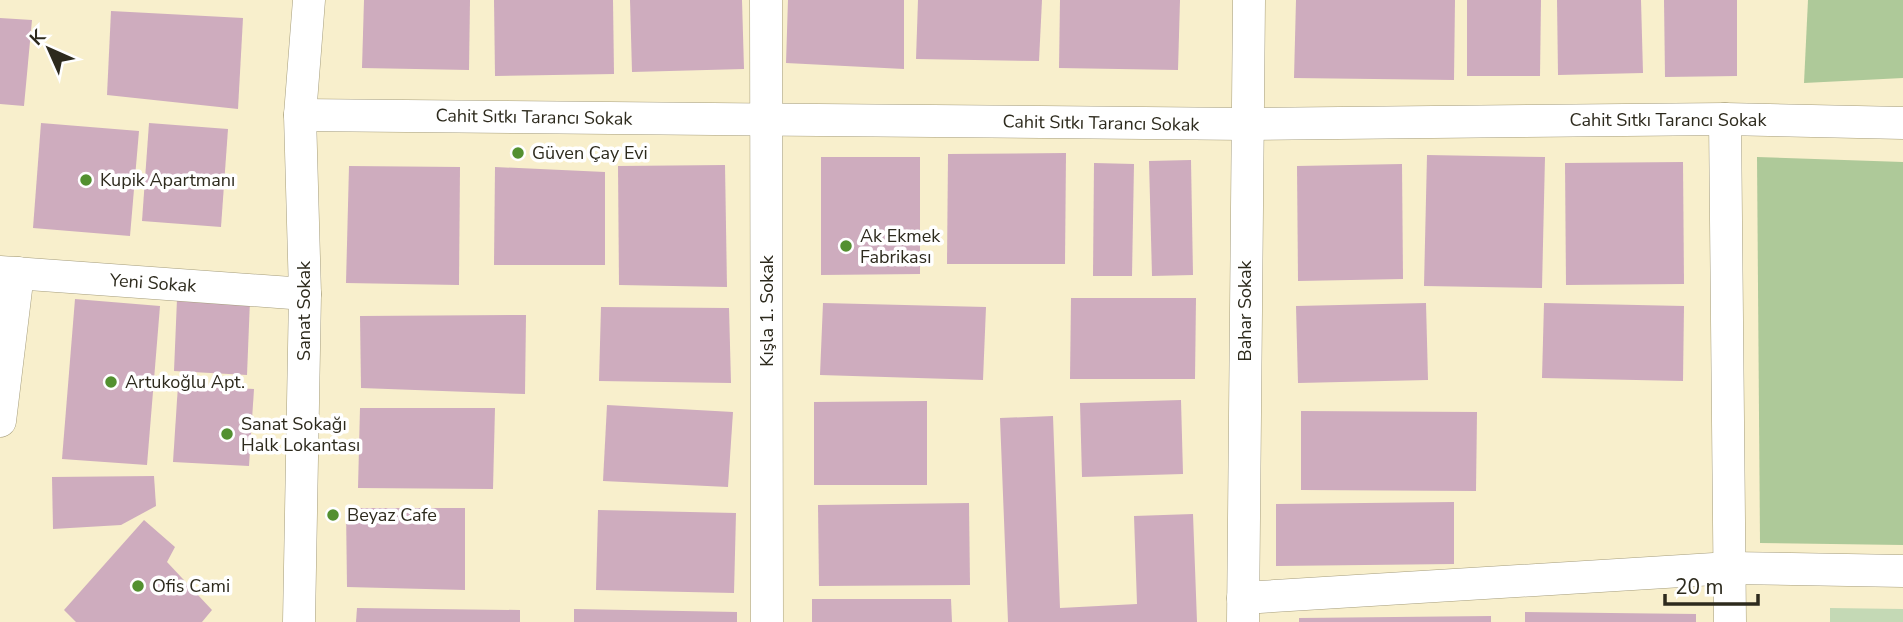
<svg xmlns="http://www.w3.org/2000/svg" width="1903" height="622" font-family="'Nunito Sans',sans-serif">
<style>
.green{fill:#c4d9b5}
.forest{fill:#aec999}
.building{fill:#ceacbe}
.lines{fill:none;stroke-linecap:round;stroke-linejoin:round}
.street-casing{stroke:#a59d7c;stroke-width:33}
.street{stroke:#fff;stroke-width:32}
.poi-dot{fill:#539030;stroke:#fff;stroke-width:2.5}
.labels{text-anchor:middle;stroke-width:7;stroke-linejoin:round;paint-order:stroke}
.street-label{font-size:18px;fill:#2d2a1d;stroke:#fff}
.poi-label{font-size:18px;fill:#2d2a1d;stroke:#fff;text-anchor:start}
</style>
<rect width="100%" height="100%" fill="#f8efcc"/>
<polygon class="green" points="1830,608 1903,609 1903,622 1830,622"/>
<g class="forest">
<polygon points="1808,0 1903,0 1903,78 1804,83"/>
<polygon points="1757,157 1903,162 1903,545 1760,543"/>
</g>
<g class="building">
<polygon points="364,0 470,0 469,70 362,68"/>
<polygon points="494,0 613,0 614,74 495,76"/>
<polygon points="630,0 742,0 744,69 632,72"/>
<polygon points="788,0 904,0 904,69 786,63"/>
<polygon points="918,0 1042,0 1039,61 916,59"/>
<polygon points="1060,0 1180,0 1178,70 1059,68"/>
<polygon points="1296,0 1455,0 1454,80 1294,78"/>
<polygon points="1467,0 1541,0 1540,76 1467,76"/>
<polygon points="1557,0 1641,0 1643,73 1558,75"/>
<polygon points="1664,0 1737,0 1737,76 1665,77"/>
<polygon points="111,11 243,18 238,109 107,95"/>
<polygon points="0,18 32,20 24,106 0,104"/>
<polygon points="41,123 139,131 130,236 33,228"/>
<polygon points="149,123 228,129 221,227 142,221"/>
<polygon points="1066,153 1065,264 947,264 948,154"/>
<polygon points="1427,155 1545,157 1542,288 1424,286"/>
<polygon points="821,157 920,157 920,274 821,275"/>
<polygon points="1191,160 1193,275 1152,276 1149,161"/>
<polygon points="1683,162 1684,284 1566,285 1565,163"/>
<polygon points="1094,163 1134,164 1132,276 1093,276"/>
<polygon points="1402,164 1403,279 1298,281 1297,166"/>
<polygon points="725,165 727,287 619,285 618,166"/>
<polygon points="349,166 460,167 459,285 346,283"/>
<polygon points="495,167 605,172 605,265 494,265"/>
<polygon points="1071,298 1196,298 1195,379 1070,379"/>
<polygon points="75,299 160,306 147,465 62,459"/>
<polygon points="177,299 250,300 247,375 174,371"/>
<polygon points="823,303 986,307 983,380 820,375"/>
<polygon points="1426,303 1428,380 1298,383 1296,306"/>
<polygon points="1544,303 1684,306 1683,381 1542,378"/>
<polygon points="601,307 729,308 731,383 599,381"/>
<polygon points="526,315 525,394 361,388 360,316"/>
<polygon points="178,385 254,389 249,466 173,462"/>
<polygon points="1181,400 1183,474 1082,477 1080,403"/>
<polygon points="927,401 927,485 814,485 814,402"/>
<polygon points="607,405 733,412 728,487 603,481"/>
<polygon points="360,408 495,408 493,489 358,488"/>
<polygon points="1301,411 1477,412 1476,491 1301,490"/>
<polygon points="1053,416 1060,608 1137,604 1134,516 1193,514 1197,622 1008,622 1000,418"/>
<polygon points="154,476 156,506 121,525 53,529 52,477"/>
<polygon points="1454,502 1454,564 1276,566 1276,504"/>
<polygon points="969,503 970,585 819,586 818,505"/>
<polygon points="346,508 465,508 465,590 347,587"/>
<polygon points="598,510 736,513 734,593 596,590"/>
<polygon points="144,520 175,547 167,562 212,610 202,622 76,622 64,610"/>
<polygon points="812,599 951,599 952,622 812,622"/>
<polygon points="357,608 520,610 520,622 356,622"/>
<polygon points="574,609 737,612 737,622 574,622"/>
<polygon points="1525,612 1696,614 1696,622 1525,622"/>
<polygon points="1491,616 1491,622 1299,622 1299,618"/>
</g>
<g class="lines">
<defs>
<g id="street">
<polyline points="766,0 767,622"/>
<polyline points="300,115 1246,124 1725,119 1903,123"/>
<polyline points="1725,119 1730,622"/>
<polyline points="0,272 305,294"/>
<polyline points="0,421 18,273"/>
<polyline points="1243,598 1730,568 1903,571"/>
<polyline points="299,622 305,294 300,115 309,0"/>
<polyline points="1243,622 1249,0"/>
</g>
</defs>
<use href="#street" class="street-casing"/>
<use href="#street" class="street"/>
</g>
<g class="poi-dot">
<circle cx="518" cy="153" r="7"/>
<circle cx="86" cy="180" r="7"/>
<circle cx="846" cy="246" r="7"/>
<circle cx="111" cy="382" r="7"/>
<circle cx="227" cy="434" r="7"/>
<circle cx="333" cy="515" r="7"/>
<circle cx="138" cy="586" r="7"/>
</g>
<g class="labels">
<g class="street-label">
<text transform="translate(534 117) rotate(1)" y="6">Cahit Sıtkı Tarancı Sokak</text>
<text x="1668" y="126">Cahit Sıtkı Tarancı Sokak</text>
<text transform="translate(1101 123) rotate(1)" y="6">Cahit Sıtkı Tarancı Sokak</text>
<text transform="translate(153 283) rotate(4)" y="6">Yeni Sokak</text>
<text transform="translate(304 311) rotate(-90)" y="6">Sanat Sokak</text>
<text transform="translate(767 311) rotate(-90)" y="6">Kışla 1. Sokak</text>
<text transform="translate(1245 311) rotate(-90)" y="6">Bahar Sokak</text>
</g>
<g class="poi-label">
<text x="532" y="159">Güven Çay Evi</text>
<text x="100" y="186">Kupik Apartmanı</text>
<text x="860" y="242">Ak Ekmek<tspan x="860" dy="21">Fabrikası</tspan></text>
<text x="125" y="388">Artukoğlu Apt.</text>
<text x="241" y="430">Sanat Sokağı<tspan x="241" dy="21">Halk Lokantası</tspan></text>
<text x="347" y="521">Beyaz Cafe</text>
<text x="152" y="592">Ofis Cami</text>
</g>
</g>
<g transform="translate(49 49) rotate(315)" stroke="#ffffff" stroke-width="5" paint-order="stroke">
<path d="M0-5L12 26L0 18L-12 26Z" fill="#2d2a1d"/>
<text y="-10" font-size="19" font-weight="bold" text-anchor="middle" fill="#2d2a1d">K</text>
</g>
<path d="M1665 594v10h93v-10" fill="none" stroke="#2d2a1d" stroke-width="3.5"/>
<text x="1675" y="594" font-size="21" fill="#2d2a1d" stroke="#ffffff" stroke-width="5" paint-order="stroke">20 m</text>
</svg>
